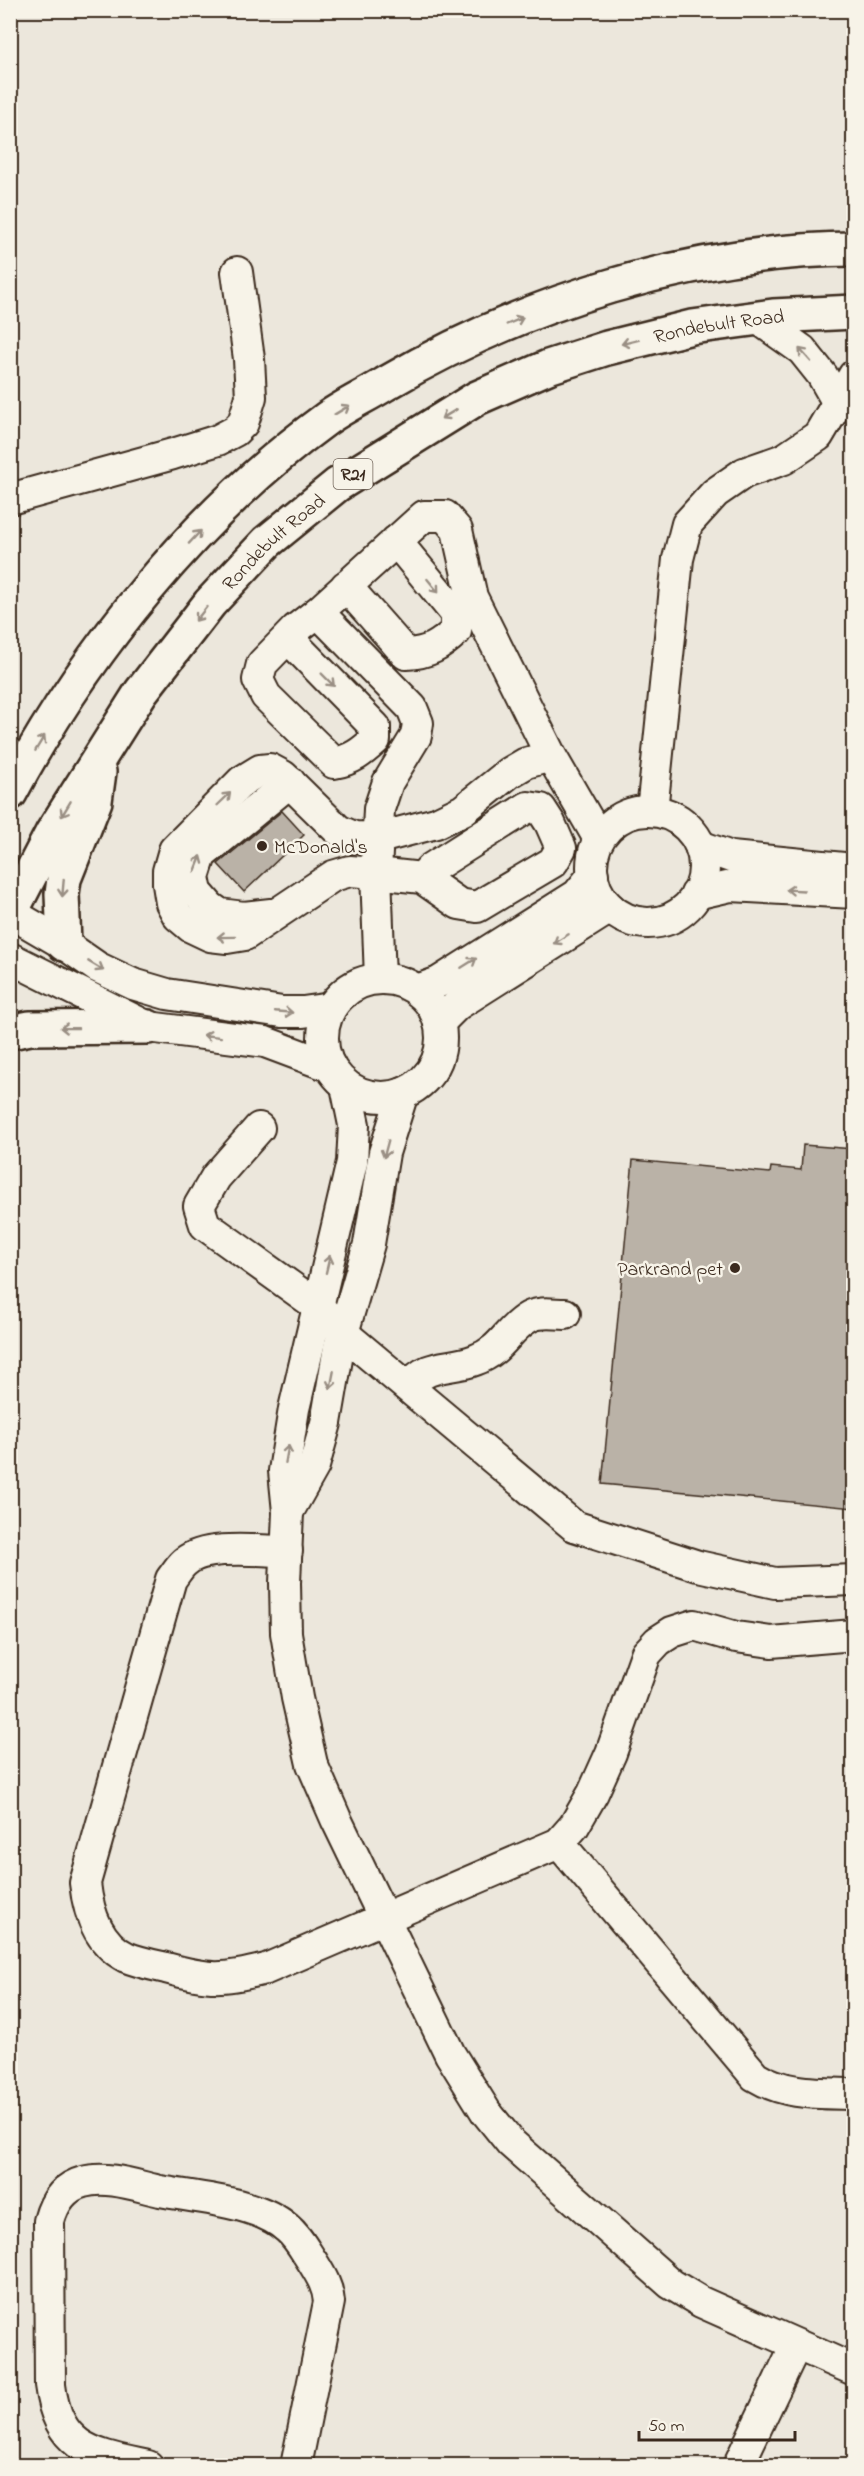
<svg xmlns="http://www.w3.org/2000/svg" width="864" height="2476" font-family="'Indie Flower',sans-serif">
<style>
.building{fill:#bab2a7;stroke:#3b2a1e;stroke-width:1.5}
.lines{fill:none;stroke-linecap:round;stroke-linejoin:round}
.minor-casing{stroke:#3b2a1e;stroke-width:34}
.major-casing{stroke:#3b2a1e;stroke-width:38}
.minor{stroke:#f7f3e8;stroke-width:30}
.major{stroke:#f7f3e8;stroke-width:33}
.oneway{stroke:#998e83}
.poi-dot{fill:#3b2a1e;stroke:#f7f3e8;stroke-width:2}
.labels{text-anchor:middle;stroke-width:5;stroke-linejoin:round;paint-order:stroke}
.shield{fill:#f7f3e8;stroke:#73665b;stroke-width:1.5}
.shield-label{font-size:18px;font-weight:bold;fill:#3b2a1e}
.street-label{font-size:20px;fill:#3b2a1e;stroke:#f7f3e8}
.poi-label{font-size:20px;fill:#3b2a1e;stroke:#f7f3e8;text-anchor:start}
</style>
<rect width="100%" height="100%" fill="#ece7dc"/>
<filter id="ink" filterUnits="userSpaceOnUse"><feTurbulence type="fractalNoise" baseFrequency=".0167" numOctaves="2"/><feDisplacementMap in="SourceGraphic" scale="12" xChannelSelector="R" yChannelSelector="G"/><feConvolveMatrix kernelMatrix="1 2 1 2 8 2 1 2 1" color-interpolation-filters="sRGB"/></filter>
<g filter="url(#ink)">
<g class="building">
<polygon points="282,811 304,835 244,892 218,864"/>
<polygon points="803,1145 854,1149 854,1508 602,1484 633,1160 770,1173 771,1167 801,1170"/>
</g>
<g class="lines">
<defs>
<g id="minor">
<polyline points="757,318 802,350 822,375 838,403"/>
<polyline points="10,499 173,454 218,440 235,431 243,423 251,397 249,359 237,272"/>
<path d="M 346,586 L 406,654 C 429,653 440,646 456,631 L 456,614 L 396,541"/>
<polyline points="318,612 424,516 445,516 457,530 472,597 551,756 599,839"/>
<path d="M 288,638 L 375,727 L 375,740 C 362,752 352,760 334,763 L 266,696 L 258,680 L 262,664 L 296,629 L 318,612 L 412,708 L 418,723 L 416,736 L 388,782 L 379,809 L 376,873 L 350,871 L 333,876 L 245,935 L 227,938 L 210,936 L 191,927 L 178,916 L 171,903 L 168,884 L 168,871 L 174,850 L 242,781 L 260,770 L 270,769 L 283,776 L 338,830 L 354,837 L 379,838 L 436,823 L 463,810 L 509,773 L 526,763 L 551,756"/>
<polyline points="652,811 678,559 687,524 715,493 744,473 784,459 818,436 854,375"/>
<circle cx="648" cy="867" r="56"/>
<polyline points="700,846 731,857 854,869"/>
<polyline points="696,894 731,886 854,893"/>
<polyline points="11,913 64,944 97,967 133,984 167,994 282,1012 303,1012 331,1008"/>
<polyline points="271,914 244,917 220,914 210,907 197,892 194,877 201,855 290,782"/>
<polyline points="10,958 148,1027 265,1042 329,1066"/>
<circle cx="382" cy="1038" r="59"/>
<polyline points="380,979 376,873 422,878 459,904 477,907 553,862 561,848 550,823 541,809 528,807 430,869 422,878"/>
<polyline points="417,990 439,982 577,895 593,875"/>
<polyline points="439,1023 457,1005 610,908"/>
<polyline points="346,1086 354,1125 352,1162 294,1409 284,1471 288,1512 285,1583 286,1633 297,1698 312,1764 336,1819 450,2054 486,2112 511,2143 671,2284 701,2302 854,2370"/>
<polyline points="259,1128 216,1177 199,1206 205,1225 318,1306 343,1333 574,1526 698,1566 775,1583 854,1580"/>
<path d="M 410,1386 C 428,1362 448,1370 475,1360 C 503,1350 507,1329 529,1317 C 540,1311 553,1314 565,1314"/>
<polyline points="288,1512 314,1466 326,1423 339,1347 369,1244 384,1153 403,1093"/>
<path d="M 287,1551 C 261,1551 206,1544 186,1561 C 180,1565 176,1573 171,1579 L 85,1883 C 88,1911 98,1943 126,1957 C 138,1962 153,1965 166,1968 C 210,1980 222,1980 266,1969 L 559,1843 L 574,1826 L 593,1793 L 611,1753 L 646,1654 L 658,1641 L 672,1632 L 694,1625 L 736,1637 L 771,1642 L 854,1635"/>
<path d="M 559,1843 L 755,2076 C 786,2095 818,2093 854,2094"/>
<path d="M 148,2466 C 93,2454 58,2450 50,2385 L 49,2221 C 54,2202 64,2187 83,2182 C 107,2175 137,2186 160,2191 C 198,2198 258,2202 287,2228 C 298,2237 304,2249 312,2261 C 320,2274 328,2286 329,2302 L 296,2466"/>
<polyline points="738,2466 796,2345"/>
</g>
<g id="major">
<path d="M 10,793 C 85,652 197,513 326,419 C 344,406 366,396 385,384 C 525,302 690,250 854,249"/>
<path id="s1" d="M 10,914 L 52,833 L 141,692 L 210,603 L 267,542 L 337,485 L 477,398 L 548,367 L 607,348 L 692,327 L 773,316 L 854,312"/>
<polyline points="64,944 62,894 64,879 95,801 99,772"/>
<polyline points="10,1032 30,1028 148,1027"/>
</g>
</defs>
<use href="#minor" class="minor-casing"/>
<use href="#major" class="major-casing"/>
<use href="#minor" class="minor"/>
<use href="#major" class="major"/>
</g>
<defs><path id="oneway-shaft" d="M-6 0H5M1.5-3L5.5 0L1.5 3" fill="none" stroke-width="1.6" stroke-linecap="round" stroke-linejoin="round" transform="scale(1.5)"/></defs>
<g class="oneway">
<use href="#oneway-shaft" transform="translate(515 321) rotate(-23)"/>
<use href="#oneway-shaft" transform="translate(630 342) rotate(166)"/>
<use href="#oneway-shaft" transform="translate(805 355) rotate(-132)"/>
<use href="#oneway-shaft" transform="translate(342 410) rotate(-31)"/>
<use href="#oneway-shaft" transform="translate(449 414) rotate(149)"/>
<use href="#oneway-shaft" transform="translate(195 537) rotate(-47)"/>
<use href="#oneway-shaft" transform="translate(433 586) rotate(51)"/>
<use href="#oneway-shaft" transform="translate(201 614) rotate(128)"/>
<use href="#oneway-shaft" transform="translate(328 680) rotate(45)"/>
<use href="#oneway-shaft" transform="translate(40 743) rotate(-59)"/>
<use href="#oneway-shaft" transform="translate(224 799) rotate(-44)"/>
<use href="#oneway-shaft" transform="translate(66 809) rotate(121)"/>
<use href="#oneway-shaft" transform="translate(198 864) rotate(-68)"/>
<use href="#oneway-shaft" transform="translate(63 888) rotate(95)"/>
<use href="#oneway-shaft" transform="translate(795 890) rotate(-177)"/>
<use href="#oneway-shaft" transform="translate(226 937) rotate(179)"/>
<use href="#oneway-shaft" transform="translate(561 939) rotate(148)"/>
<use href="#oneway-shaft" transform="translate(469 963) rotate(-32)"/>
<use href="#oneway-shaft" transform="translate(96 966) rotate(31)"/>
<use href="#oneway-shaft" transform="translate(284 1012) rotate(5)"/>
<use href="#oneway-shaft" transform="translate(69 1028) rotate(-179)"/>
<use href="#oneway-shaft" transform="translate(212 1036) rotate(-173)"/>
<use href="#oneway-shaft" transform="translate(386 1149) rotate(105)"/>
<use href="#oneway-shaft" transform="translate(328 1264) rotate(-77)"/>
<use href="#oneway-shaft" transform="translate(332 1380) rotate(101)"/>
<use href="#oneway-shaft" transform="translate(287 1454) rotate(-80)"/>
</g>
</g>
<g class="poi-dot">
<circle cx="262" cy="846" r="6"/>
<circle cx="735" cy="1268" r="6"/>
</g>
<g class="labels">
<rect class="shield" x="333.5" y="459" width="39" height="30" rx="4.5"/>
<g class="shield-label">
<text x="353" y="480">R21</text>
</g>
<g class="street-label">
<text dy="7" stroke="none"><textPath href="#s1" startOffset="963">Rondebult Road</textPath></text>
<text dy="7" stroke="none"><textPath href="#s1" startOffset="459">Rondebult Road</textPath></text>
</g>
<g class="poi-label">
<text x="274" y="853">McDonald's</text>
<text x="723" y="1275" text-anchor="end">Parkrand pet</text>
</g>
</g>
<rect width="864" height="2476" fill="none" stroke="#f7f3e8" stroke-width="36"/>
<rect x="18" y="18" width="828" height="2440" fill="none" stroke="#3b2a1e" stroke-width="2" filter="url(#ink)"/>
<path d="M639 2431v9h156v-9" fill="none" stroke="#3b2a1e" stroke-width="3"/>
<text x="648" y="2431" font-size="18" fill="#3b2a1e" stroke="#f7f3e8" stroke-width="4.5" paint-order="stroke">50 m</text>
</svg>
